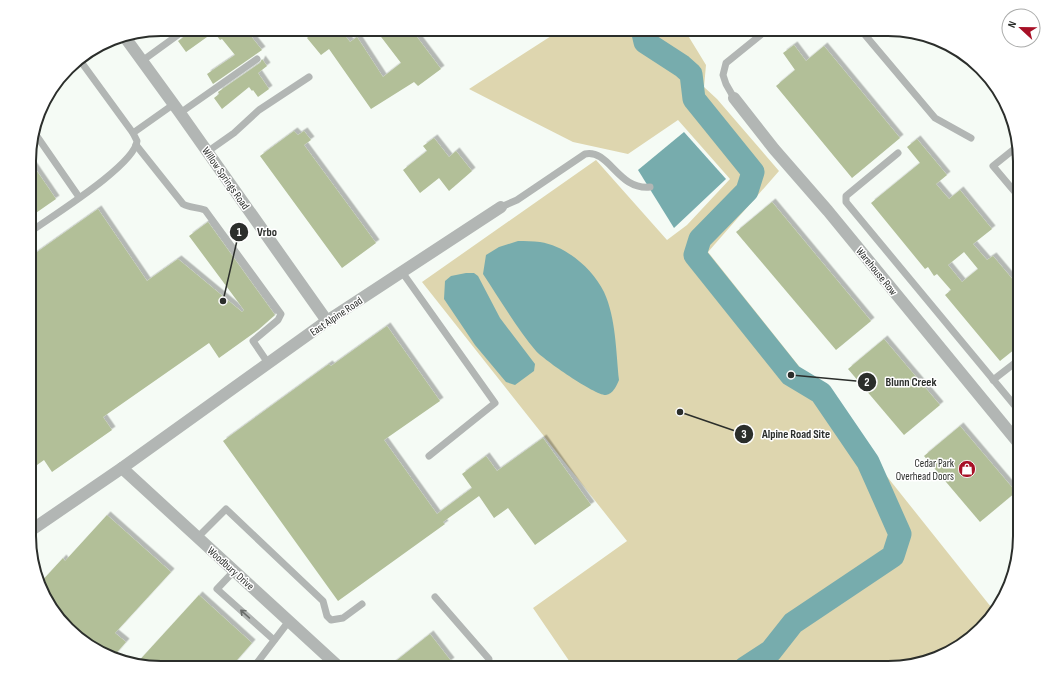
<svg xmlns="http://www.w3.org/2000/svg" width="1049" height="697" font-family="'Sofia Sans Condensed',sans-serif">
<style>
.green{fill:#ded6af}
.water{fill:#77acad}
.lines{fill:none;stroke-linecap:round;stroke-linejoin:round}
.river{stroke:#77acad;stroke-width:23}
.building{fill:#b2bf98;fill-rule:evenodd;filter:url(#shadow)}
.service{stroke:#b2b6b4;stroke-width:7}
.minor{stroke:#b2b6b4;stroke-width:12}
.oneway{stroke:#686b69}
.labels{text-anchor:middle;stroke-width:3;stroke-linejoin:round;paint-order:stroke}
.street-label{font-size:11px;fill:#2b2e2b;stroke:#fff}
.poi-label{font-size:11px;fill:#2b2e2b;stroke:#fff;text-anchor:end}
.rim{fill:none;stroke:#2b2e2b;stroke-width:2}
.leader{fill:none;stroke:#2b2e2b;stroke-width:1.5}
.callout-dot{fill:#2b2e2b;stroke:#fff;stroke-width:1.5}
.mark-label{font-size:12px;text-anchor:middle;font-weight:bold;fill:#fff}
.callout-label{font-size:12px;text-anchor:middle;font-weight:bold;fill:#2b2e2b;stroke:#fff;stroke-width:3;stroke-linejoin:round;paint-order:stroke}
</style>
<defs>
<filter id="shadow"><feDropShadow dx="3.5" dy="-3.5" stdDeviation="0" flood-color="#0004"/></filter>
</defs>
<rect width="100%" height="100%" fill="#f5fbf5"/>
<polygon class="green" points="562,29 684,29 706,65 704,87 717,99 779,171 708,252 995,612 954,650 896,668 574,668 533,608 627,541 422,282 596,160 667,240 687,225 730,179 678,120 628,154 573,142 469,89"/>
<g class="water">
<polygon points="684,132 726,179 674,228 638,170"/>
<path d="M 518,241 C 525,241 533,241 540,242 C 566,246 592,268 604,292 C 616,318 616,352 619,380 C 617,385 613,394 606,395 C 596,396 544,360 536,351 C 518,330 499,298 483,274 L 486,255 L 499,247 Z"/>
<polygon points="466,273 474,273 478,276 500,318 535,364 534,371 515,385 506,382 475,345 444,299 445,281 451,276"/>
</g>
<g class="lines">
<polyline class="river" points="642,29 645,42 682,66 691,74 694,99 753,172 747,191 700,239 695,255 791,375 821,393 868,462 900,534 893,556 793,623 771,651 745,668"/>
</g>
<g class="building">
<polygon points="191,29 236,29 232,32 236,37 246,30 262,50 213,84 207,74 235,55 222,39 220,40 214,32 186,52 178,41 189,33"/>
<polygon points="302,29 340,29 350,42 357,37 383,77 401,63 375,29 411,29 441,69 418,86 414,82 371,109 329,49 321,55 307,38 308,37"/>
<polygon points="794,45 806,61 824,46 900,138 852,178 776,86 795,70 783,53"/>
<polygon points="262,59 267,66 258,73 269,89 258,97 253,90 252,91 249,87 222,109 214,98 219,94 218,92 260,63"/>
<polygon points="294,131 298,135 304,131 311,140 304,145 376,243 342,268 260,156"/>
<polygon points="434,138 449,157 456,151 472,171 449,191 439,178 420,193 403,170 427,151 423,146"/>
<path d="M 917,139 L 947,175 L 936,184 L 949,199 L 960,190 L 992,229 L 973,244 L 987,260 L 993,256 L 1020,288 L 1020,345 L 1000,361 L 945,295 L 951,290 L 937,274 L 934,276 L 928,267 L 925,269 L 871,203 L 920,163 L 907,147 ZM 964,252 L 978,269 L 962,282 L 948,265 Z"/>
<polygon points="30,161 56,199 30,217"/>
<polygon points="772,202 871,321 836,350 736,232"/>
<polygon points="98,209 147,281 178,259 242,312 244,310 189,236 208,222 275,315 258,330 219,358 209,343 103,417 112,430 52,472 44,460 30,470 30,257"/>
<polygon points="387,326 440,401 384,440 437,514 472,488 462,474 486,456 497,471 543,438 591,505 535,545 508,508 494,518 479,496 443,522 445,524 338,601 223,441 329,364 331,366"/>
<polygon points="884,339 940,405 904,435 848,369"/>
<polygon points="960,426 1016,492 980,522 924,456"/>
<polygon points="107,515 171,572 115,633 126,642 112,658 87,646 47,602 40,583 63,558 65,561"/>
<polygon points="199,595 252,643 230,668 161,668 136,664"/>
<polygon points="430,634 451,661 442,668 387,668"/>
</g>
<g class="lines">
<g class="service">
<polyline points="860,29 935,118 971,138"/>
<polyline points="79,59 133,133"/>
<polyline points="142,61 186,29"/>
<polyline points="734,98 726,84 723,75 726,63 768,29"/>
<polyline points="180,113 257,59"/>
<polyline points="34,132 79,197"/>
<path d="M 136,145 L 183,204 C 190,208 197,207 205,210 L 281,314 L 278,320 L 253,341 L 268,363"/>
<polyline points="1018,146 993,166 1020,198"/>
<polyline points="207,152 234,133 259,110 309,77"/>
<polyline points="898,153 846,196 846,202 1020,412"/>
<path d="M 501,207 L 517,200 L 585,154 C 610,149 617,190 650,187"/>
<path d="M 30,232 C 52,216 135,165 137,141 L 133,133 L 174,104"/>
<polyline points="402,272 495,403 429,456"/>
<polyline points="993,380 1020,359"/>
<polyline points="198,537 226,509 323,601 327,616 331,620 343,618 362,604"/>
<polyline points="35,568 36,568"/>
<polyline points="235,570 217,589 274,640"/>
<polyline points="435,597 489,659 488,668"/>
<polyline points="253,668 289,621"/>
</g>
<g class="minor">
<polyline points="124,36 180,113 327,321"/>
<polyline points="734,98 774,149 828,211 1020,445"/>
<polyline points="122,468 340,668"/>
<polyline points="30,531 122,468 327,321 501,207"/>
</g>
</g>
<defs><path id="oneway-shaft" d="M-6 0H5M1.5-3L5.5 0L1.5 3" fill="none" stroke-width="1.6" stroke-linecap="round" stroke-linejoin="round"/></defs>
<use class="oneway" href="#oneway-shaft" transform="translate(245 614) rotate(-138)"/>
<defs>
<symbol id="shop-disc" viewBox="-11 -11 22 22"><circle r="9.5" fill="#a71026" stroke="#fff"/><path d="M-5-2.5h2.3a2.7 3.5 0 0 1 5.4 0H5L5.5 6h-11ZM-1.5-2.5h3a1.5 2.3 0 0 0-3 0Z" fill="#fff"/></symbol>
</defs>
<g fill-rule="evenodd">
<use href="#shop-disc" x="957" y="459" width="20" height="20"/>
</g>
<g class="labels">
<g class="street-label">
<text transform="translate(226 178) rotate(55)" y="4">Willow Springs Road</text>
<text transform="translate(877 271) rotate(51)" y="4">Warehouse Row</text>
<text transform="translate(336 316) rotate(-34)" y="4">East Alpine Road</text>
<text transform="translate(231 568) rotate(42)" y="4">Woodbury Drive</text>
</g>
<g class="poi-label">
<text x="954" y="467">Cedar Park<tspan x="954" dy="13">Overhead Doors</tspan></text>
</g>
</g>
<path d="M0 0H1049V697H0ZM161 36H888A125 125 0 0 1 1013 161V536A125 125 0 0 1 888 661H161A125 125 0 0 1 36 536V161A125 125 0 0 1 161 36Z" fill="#fff" fill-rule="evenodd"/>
<path class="rim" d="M161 36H888A125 125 0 0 1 1013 161V536A125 125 0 0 1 888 661H161A125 125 0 0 1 36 536V161A125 125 0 0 1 161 36Z"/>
<path class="leader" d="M223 301L239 232M791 375L867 382M680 412L744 434"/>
<g class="callout-dot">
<circle cx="223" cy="301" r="4"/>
<circle cx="791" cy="375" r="4"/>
<circle cx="680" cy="412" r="4"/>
<circle cx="239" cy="232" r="10"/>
<circle cx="867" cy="382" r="10"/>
<circle cx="744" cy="434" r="10"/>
</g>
<g class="mark-label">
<text x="239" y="236">1</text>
<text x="867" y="386">2</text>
<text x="744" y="438">3</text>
</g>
<g class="callout-label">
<text x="267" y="236">Vrbo</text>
<text x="911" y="386">Blunn Creek</text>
<text x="796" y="438">Alpine Road Site</text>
</g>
<g transform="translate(1021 28) rotate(292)"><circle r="19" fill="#ffffff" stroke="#aaabaa"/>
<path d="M0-3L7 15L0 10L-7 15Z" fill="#a71026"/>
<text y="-6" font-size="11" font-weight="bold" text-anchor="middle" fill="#2b2e2b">N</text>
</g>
</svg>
